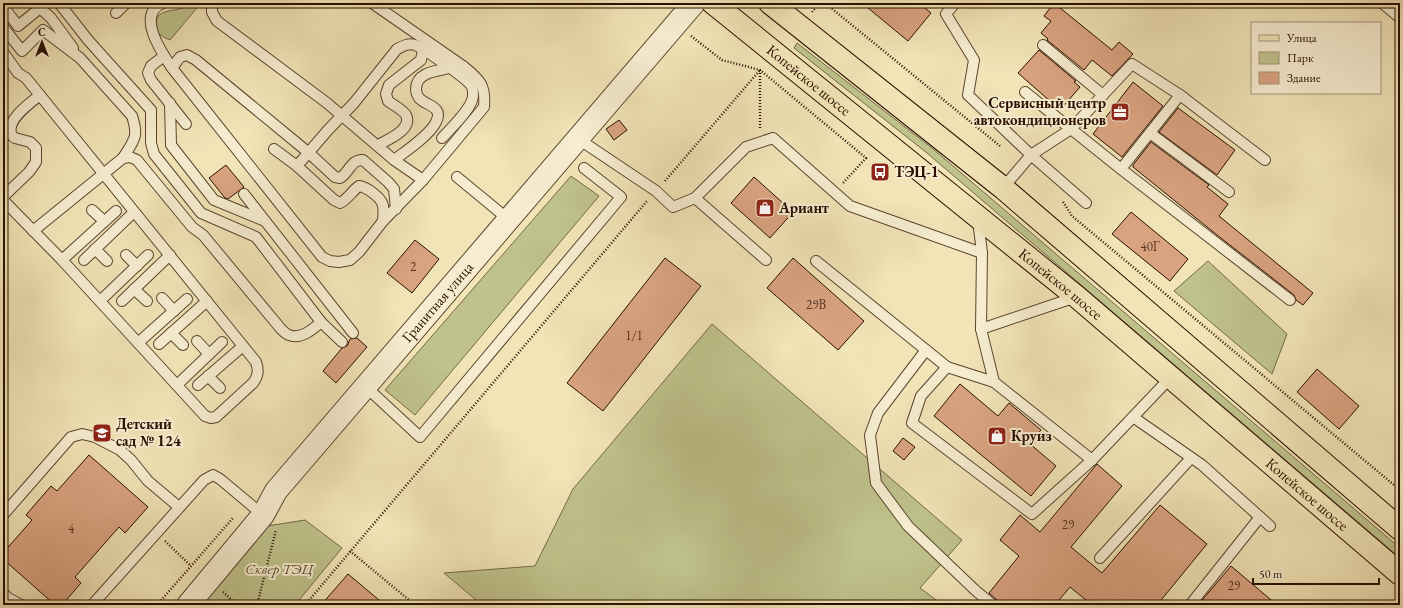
<svg xmlns="http://www.w3.org/2000/svg" width="1403" height="608" font-family="'EB Garamond',serif">
<style>
.green{fill:#bfc28b;stroke:#746846}
.building{fill:#d9a380;stroke:#2a0e00}
.lines{fill:none;stroke-linecap:round;stroke-linejoin:round}
.service-casing{stroke:#5c442e;stroke-width:12}
.tertiary-casing{stroke:#5c442e;stroke-width:24}
.primary-casing{stroke:#2a0e00;stroke-width:24}
.path{stroke:#2a0e00;stroke-width:2.5;stroke-dasharray:1 2;stroke-linecap:butt}
.service{stroke:#f6edd0;stroke-width:10}
.tertiary{stroke:#f6edd0;stroke-width:22}
.primary{stroke:#f1e4b7;stroke-width:22}
.labels{text-anchor:middle;stroke-width:4;stroke-linejoin:round;paint-order:stroke}
.number-label{font-size:13px;fill:#563320}
.street-label{font-size:15px;fill:#2a0e00;stroke:#f6edd0}
.poi-label{font-size:15px;font-weight:bold;fill:#2a0e00;stroke:#f6edd0;text-anchor:start}
.park-label{font-size:15px;font-style:italic;fill:#5e4d31;stroke:#f6edd0}
</style>
<rect width="100%" height="100%" fill="#f1e4b7"/>
<filter id="stains"><feTurbulence type="fractalNoise" baseFrequency=".005" numOctaves="4"/><feColorMatrix values="0 0 0 0 .2 0 0 0 0 .09 0 0 0 0 .02 0 0 0 .5 -.17"/></filter>
<radialGradient id="worn" r=".72"><stop offset=".6" stop-color="#630" stop-opacity="0"/><stop offset="1" stop-color="#630" stop-opacity=".3"/></radialGradient>
<g class="green">
<path d="M 190,3 L 201,3 L 170,40 C 163,37 156,34 156,25 C 156,9 171,12 182,8 C 185,7 188,5 190,3 Z"/>
<polygon points="797,43 932,148 1400,548 1400,558 927,153 794,48"/>
<polygon points="571,176 599,196 415,415 385,390"/>
<polygon points="1208,261 1287,334 1272,374 1174,291"/>
<polygon points="712,324 962,540 920,588 943,605 482,605 444,573 535,566 573,489"/>
<polygon points="305,520 342,548 295,605 201,605 267,526"/>
</g>
<g class="building">
<polygon points="862,3 919,3 931,13 908,41"/>
<polygon points="1054,3 1112,50 1119,42 1133,54 1112,76 1092,60 1084,70 1047,40 1048,39 1041,33 1051,21 1044,16"/>
<polygon points="1039,50 1076,81 1074,82 1080,87 1060,110 1018,73"/>
<polygon points="1133,82 1163,106 1122,157 1093,134"/>
<polygon points="1178,108 1235,150 1217,175 1159,132"/>
<polygon points="619,120 627,130 614,140 606,129"/>
<polygon points="1151,142 1209,185 1207,187 1228,204 1219,216 1313,293 1303,305 1296,300 1294,295 1217,235 1133,167 1133,165"/>
<polygon points="226,165 244,187 228,199 225,198 209,178"/>
<polygon points="754,177 793,212 770,238 731,203"/>
<polygon points="1131,212 1188,259 1170,281 1112,234"/>
<polygon points="415,240 439,259 412,293 387,273"/>
<polygon points="665,258 701,286 603,411 567,383"/>
<polygon points="793,258 864,321 838,350 767,288"/>
<polygon points="357,338 367,347 336,383 323,371 342,348 347,346 350,339"/>
<polygon points="1317,369 1359,406 1339,429 1297,392"/>
<polygon points="960,384 998,416 1009,403 1041,430 1029,443 1056,466 1031,496 934,416"/>
<polygon points="903,438 915,447 904,460 893,451"/>
<polygon points="89,455 148,507 125,533 119,527 75,577 81,583 62,605 55,605 3,559 3,553 32,520 26,515 51,486 57,491"/>
<polygon points="1097,464 1122,486 1071,547 1102,573 1160,505 1207,544 1157,605 1092,605 1070,587 1055,605 1000,605 997,600 989,593 1019,556 1000,540 1020,515 1040,532"/>
<polygon points="1231,566 1277,605 1198,605"/>
<polygon points="348,574 385,605 321,605"/>
</g>
<g class="lines">
<defs>
<g id="service">
<polyline points="59,3 88,40 151,110 151,143 154,154 201,213 256,237 321,322 342,342"/>
<path d="M 163,3 C 135,14 162,53 172,68 L 322,257 L 330,261 L 339,262 L 350,260 L 359,252 L 383,221 L 423,180 L 484,107 C 486,84 479,79 463,66 L 372,3"/>
<polyline points="212,3 212,12 217,21 327,103 394,160 423,180"/>
<polyline points="955,3 946,14 974,60 968,95 1031,155 1086,203"/>
<polyline points="1382,3 1400,18"/>
<polyline points="3,6 18,26 40,8 51,18 73,48"/>
<polyline points="116,13 126,3"/>
<path d="M 3,27 L 22,51 L 43,30 L 80,58 L 132,116 C 139,137 134,140 123,158"/>
<polyline points="1043,45 1103,95"/>
<path d="M 3,52 L 18,73 L 26,78 L 256,362 C 259,371 258,376 253,383 L 216,417 L 211,418 L 205,416 L 62,260 L 3,200"/>
<polyline points="164,56 151,66 148,73 151,80 186,124"/>
<path d="M 172,68 L 180,57 L 187,55 L 196,60 L 309,153 L 335,177 L 340,178 C 349,173 351,159 363,160 L 388,182 L 394,189 L 396,209"/>
<polyline points="1025,92 1121,169 1290,300"/>
<polyline points="170,103 171,145 214,200 265,221"/>
<polyline points="1150,133 1229,192"/>
<polyline points="577,138 656,191 673,207 695,198 746,147 773,138 850,206 982,253"/>
<path d="M 378,145 C 387,140 413,130 406,115 C 402,109 393,105 388,101 L 386,94 L 389,85 L 421,60 L 423,49"/>
<path d="M 274,149 L 297,166 L 334,200 L 340,203 C 348,199 352,191 359,186 C 365,187 368,189 373,193 C 385,202 384,207 383,221"/>
<path d="M 394,160 C 406,151 430,135 436,122 C 444,106 426,106 419,98 C 417,95 416,92 416,89 C 416,72 437,71 450,68"/>
<path d="M 297,166 L 328,130 L 354,103 L 397,49 C 403,46 408,43 415,45 C 423,48 469,80 472,87 C 473,89 473,94 473,96 C 472,109 451,128 442,138"/>
<polyline points="1121,169 1180,95"/>
<polyline points="457,177 509,220"/>
<polyline points="1003,188 1031,155 1071,129 1132,64 1180,95 1265,160"/>
<polyline points="244,194 353,333"/>
<path d="M 3,197 L 29,172 L 36,162 L 36,148 L 30,142 L 15,138 C 13,137 11,135 11,133 C 7,119 30,103 40,95"/>
<polyline points="695,198 766,260"/>
<polyline points="92,210 104,221"/>
<polyline points="978,220 982,253 981,329 994,382 1092,460 1171,377"/>
<path d="M 33,231 L 123,158 L 130,157 L 137,160 L 192,227 L 203,235 L 281,329 C 283,331 286,334 289,335 C 301,340 313,329 321,322"/>
<polyline points="95,249 107,261"/>
<polyline points="126,255 137,266"/>
<polyline points="62,260 116,211"/>
<polyline points="84,260 134,212"/>
<polyline points="816,261 947,367 994,382"/>
<polyline points="134,289 147,301"/>
<polyline points="162,298 174,311"/>
<polyline points="100,301 148,255"/>
<polyline points="122,301 170,255"/>
<polyline points="981,329 1076,297"/>
<polyline points="171,333 183,345"/>
<polyline points="197,341 209,354"/>
<polyline points="139,342 187,299"/>
<polyline points="159,344 207,301"/>
<polyline points="926,350 878,413 870,435 876,483 908,526 975,590 993,605"/>
<polyline points="947,367 921,396 912,423 1032,514 1092,460"/>
<polyline points="208,376 220,388"/>
<polyline points="177,385 222,342"/>
<polyline points="198,385 243,346"/>
<polyline points="365,386 420,437 621,197 584,168"/>
<polyline points="1133,417 1202,465 1270,526"/>
<polyline points="3,515 71,437 82,434 95,437 120,450 131,460 148,481 179,507"/>
<polyline points="1100,558 1191,458"/>
<polyline points="3,593 8,598 21,605"/>
<polyline points="92,605 204,480 213,475 220,479 263,515"/>
<polyline points="1190,605 1260,517"/>
</g>
<g id="tertiary">
<path id="s1" d="M 188,605 L 263,515 L 276,491 L 694,3"/>
</g>
<g id="primary">
<path id="s2" d="M 713,3 L 1077,297 L 1400,574"/>
<polyline points="770,3 1003,188 1400,529"/>
</g>
</defs>
<use href="#service" class="service-casing"/>
<use href="#tertiary" class="tertiary-casing"/>
<use href="#primary" class="primary-casing"/>
<g class="path">
<polyline points="825,3 1000,146"/>
<polyline points="812,12 820,3"/>
<polyline points="691,36 722,60 760,70 866,158 843,183"/>
<polyline points="760,70 760,129"/>
<polyline points="665,181 760,70"/>
<polyline points="1063,202 1072,216 1400,490"/>
<polyline points="165,541 191,566"/>
<polyline points="350,551 415,605"/>
<polyline points="223,592 237,605"/>
<polyline points="157,605 233,518"/>
<polyline points="257,605 276,530"/>
<polyline points="305,605 647,201"/>
</g>
<use href="#service" class="service"/>
<use href="#tertiary" class="tertiary"/>
<use href="#primary" class="primary"/>
</g>
<defs>
<symbol id="office-square" viewBox="-11 -11 22 22"><rect x="-9" y="-9" width="18" height="18" rx="4" fill="#8f2418" stroke="#f6edd0"/><path d="M-6-3h4V-5.5h4V-3h4V5H-6ZM-1-4.5V-3h2v-1.5ZM-6 0V1H6V0Z" fill="#fff"/></symbol>
<symbol id="bus-square" viewBox="-11 -11 22 22"><rect x="-9" y="-9" width="18" height="18" rx="4" fill="#8f2418" stroke="#f6edd0"/><path d="M-5-6H5V4H4V6H2V4H-2V6H-4V4H-5ZM-3.5-4V0h7V-4ZM-3.5 1.2v1.5H-2V1.2ZM2 1.2v1.5H3.5V1.2Z" fill="#fff"/></symbol>
<symbol id="shop-square" viewBox="-11 -11 22 22"><rect x="-9" y="-9" width="18" height="18" rx="4" fill="#8f2418" stroke="#f6edd0"/><path d="M-5-2.5h2.3a2.7 3.5 0 0 1 5.4 0H5L5.5 6h-11ZM-1.5-2.5h3a1.5 2.3 0 0 0-3 0Z" fill="#fff"/></symbol>
<symbol id="school-square" viewBox="-11 -11 22 22"><rect x="-9" y="-9" width="18" height="18" rx="4" fill="#8f2418" stroke="#f6edd0"/><path d="M0-5L7-2L0 1L-7-2ZM-4 1L0 2.5L4 1V4Q0 6-4 4Z" fill="#fff"/></symbol>
</defs>
<g fill-rule="evenodd">
<use href="#office-square" x="1109" y="101" width="22" height="22"/>
<use href="#bus-square" x="869" y="161" width="22" height="22"/>
<use href="#shop-square" x="754" y="197" width="22" height="22"/>
<use href="#school-square" x="91" y="422" width="22" height="22"/>
<use href="#shop-square" x="986" y="425" width="22" height="22"/>
</g>
<g class="labels">
<g class="number-label">
<text x="1150" y="251">40Г</text>
<text x="413" y="271">2</text>
<text x="816" y="309">29В</text>
<text x="634" y="340">1/1</text>
<text x="1068" y="529">29</text>
<text x="71" y="533">4</text>
<text x="1234" y="590">29</text>
</g>
<g class="street-label">
<text dy="5" stroke="none"><textPath href="#s2" startOffset="123">Копейское шоссе</textPath></text>
<text dy="5" stroke="none"><textPath href="#s2" startOffset="447">Копейское шоссе</textPath></text>
<text dy="5" stroke="none"><textPath href="#s1" startOffset="393">Гранитная улица</textPath></text>
<text dy="5" stroke="none"><textPath href="#s2" startOffset="771">Копейское шоссе</textPath></text>
</g>
<g class="poi-label">
<text x="1106" y="108" text-anchor="end">Сервисный центр<tspan x="1106" dy="17">автокондиционеров</tspan></text>
<text x="894" y="177">ТЭЦ-1</text>
<text x="779" y="213">Ариант</text>
<text x="116" y="429">Детский<tspan x="116" dy="17">сад № 124</tspan></text>
<text x="1011" y="441">Круиз</text>
</g>
<g class="park-label">
<text x="279" y="574">Сквер ТЭЦ</text>
</g>
</g>
<rect width="1403" height="608" fill="none" stroke="#f1e4b7" stroke-width="16"/>
<rect x="4" y="4" width="1395" height="600" fill="none" stroke="#2a0e00" stroke-width="2"/>
<rect x="8" y="8" width="1387" height="592" fill="none" stroke="#2a0e00"/>
<rect x="1251" y="22" width="130" height="72" fill="#f6edd0" stroke="#a4947d"/>
<rect x="1259" y="35" width="20" height="6" fill="#f1e4b7" stroke="#a4947d"/>
<text x="1287" y="42" font-size="12" fill="#2a0e00">Улица</text>
<rect x="1259" y="52" width="20" height="12" fill="#bfc28b" stroke="#a4947d"/>
<text x="1287" y="62" font-size="12" fill="#2a0e00">Парк</text>
<rect x="1259" y="72" width="20" height="12" fill="#d9a380" stroke="#a4947d"/>
<text x="1287" y="82" font-size="12" fill="#2a0e00">Здание</text>
<g transform="translate(42 42)" stroke="#f6edd0" stroke-width="3" paint-order="stroke">
<path d="M0-3L7 15L0 10L-7 15Z" fill="#2a0e00"/>
<text y="-6" font-size="11" font-weight="bold" text-anchor="middle" fill="#2a0e00">С</text>
</g>
<path d="M1253 578v6h126v-6" fill="none" stroke="#2a0e00" stroke-width="2"/>
<text x="1259" y="578" font-size="12" fill="#2a0e00" stroke="#f6edd0" stroke-width="3" paint-order="stroke">50 m</text>
<rect width="100%" height="100%" filter="url(#stains)"/>
<rect width="100%" height="100%" fill="url(#worn)"/>
</svg>
